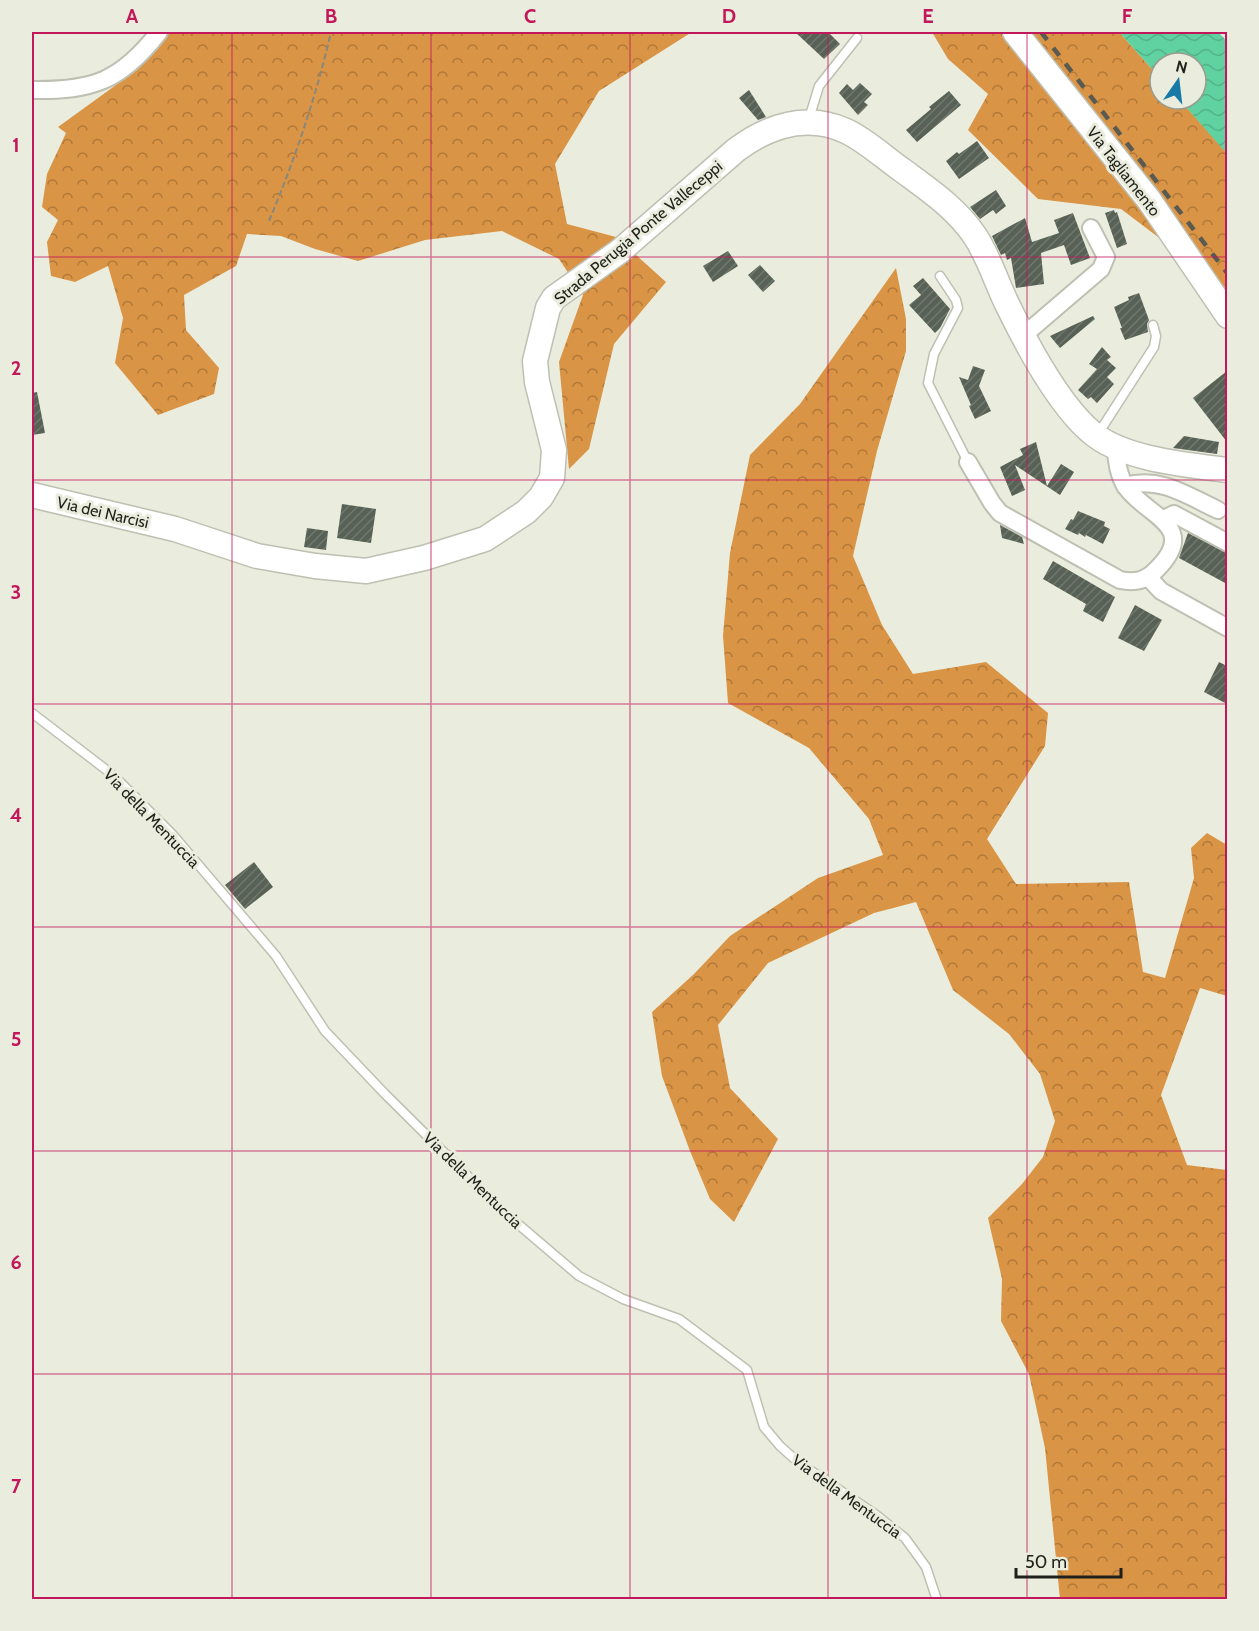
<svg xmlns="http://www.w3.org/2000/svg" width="1259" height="1631" font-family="Cabin,sans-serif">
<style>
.forest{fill:url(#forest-crowns)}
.water{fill:url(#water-waves)}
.building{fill:url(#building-hatch)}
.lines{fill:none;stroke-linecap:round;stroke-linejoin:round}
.lane-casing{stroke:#bec0b1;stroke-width:11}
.street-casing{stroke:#bec0b1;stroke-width:20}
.secondary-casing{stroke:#bec0b1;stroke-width:27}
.path{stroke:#86887d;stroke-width:2;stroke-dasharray:6 3;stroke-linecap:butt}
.lane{stroke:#fff;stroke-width:8}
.street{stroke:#fff;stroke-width:16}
.secondary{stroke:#fff;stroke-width:24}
.rail{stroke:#595a52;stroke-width:4.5;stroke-dasharray:10 10;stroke-linecap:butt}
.grid{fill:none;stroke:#c2185b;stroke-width:1.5;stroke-opacity:0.55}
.labels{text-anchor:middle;stroke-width:6;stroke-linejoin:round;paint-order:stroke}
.street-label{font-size:16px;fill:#1f201a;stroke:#eaeddd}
.neatline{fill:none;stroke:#c2185b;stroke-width:2}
.grid-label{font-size:20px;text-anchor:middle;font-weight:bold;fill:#c2185b}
</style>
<defs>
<pattern id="forest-crowns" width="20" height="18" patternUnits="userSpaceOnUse" patternTransform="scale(1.5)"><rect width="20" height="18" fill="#da9445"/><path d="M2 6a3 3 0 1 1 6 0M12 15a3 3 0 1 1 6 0" fill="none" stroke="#b07839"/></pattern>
<pattern id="water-waves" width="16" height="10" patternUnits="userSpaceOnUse" patternTransform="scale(1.5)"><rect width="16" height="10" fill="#60d1a0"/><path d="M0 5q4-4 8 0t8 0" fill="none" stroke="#53b389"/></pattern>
<pattern id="building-hatch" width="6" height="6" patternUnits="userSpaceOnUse" patternTransform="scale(1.5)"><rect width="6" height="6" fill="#586155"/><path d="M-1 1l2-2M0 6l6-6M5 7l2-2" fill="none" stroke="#71786e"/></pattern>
</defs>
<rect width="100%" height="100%" fill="#eaeddd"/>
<g class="forest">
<polygon points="167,32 692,32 599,91 555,164 567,224 616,237 666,282 614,344 589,449 569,469 559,362 583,295 559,259 502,231 425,240 358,261 315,249 281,236 247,234 236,266 184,295 186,330 219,368 214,394 158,415 115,363 123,318 108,266 75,282 51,276 47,242 58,220 42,207 47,174 66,133 58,127 127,77"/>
<polygon points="932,32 1119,32 1160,78 1160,99 1179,99 1227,153 1227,298 1215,280 1121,209 1038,199 968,130 988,94 948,59"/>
<polygon points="896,268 906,319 906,351 877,451 853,556 882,625 913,674 986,662 1048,713 1045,746 987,839 1016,884 1129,882 1143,972 1165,978 1194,878 1191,848 1207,833 1227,845 1227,996 1200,988 1161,1095 1187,1165 1227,1170 1227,1599 1060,1599 1045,1448 1029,1374 1001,1321 1002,1279 988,1218 1022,1184 1043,1157 1055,1121 1040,1074 1009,1034 953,990 916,902 874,913 768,963 718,1025 730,1088 778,1139 734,1222 710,1199 690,1151 662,1076 652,1012 694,974 730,936 818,878 883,855 869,819 809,748 728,703 723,636 730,553 750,455 800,404"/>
</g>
<polygon class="water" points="1119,32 1218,32 1227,41 1227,154 1179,99 1196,99 1196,63 1160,63 1160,78"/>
<g class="building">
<polygon points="795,32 828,32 840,44 824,59"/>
<polygon points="860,83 872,94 864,102 868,105 858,115 839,93 847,84 853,90"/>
<polygon points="749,90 766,117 758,120 739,98"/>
<polygon points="949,91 961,105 917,142 906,130 931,109 929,107"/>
<polygon points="977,141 989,158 959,179 946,161 957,152 959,154"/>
<polygon points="996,190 1006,206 996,214 993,210 980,219 970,207"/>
<polygon points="1114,210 1115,213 1117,212 1127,244 1117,248 1105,213"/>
<polygon points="1073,213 1090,258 1071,265 1064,245 1041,253 1044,284 1016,288 1011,258 1007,260 1005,253 1001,255 992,236 1025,218 1032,242 1059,233 1054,220"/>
<polygon points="728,251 738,266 713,282 703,266"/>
<polygon points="760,265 775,281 763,292 748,275"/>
<polygon points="923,278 950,309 940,328 935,333 909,305 921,295 913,286"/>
<polygon points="1139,293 1149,320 1147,324 1148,332 1125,340 1120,328 1122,328 1114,307 1129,300 1128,297"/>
<polygon points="1093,316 1095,319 1060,348 1050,336"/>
<polygon points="1102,347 1111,357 1107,360 1116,368 1107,377 1114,384 1097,403 1091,397 1088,399 1078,390 1097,369 1089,364"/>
<polygon points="973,366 985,370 979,386 991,411 975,419 969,406 971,405 959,377 968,380"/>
<polygon points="1227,371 1227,442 1193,398"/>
<polygon points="37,392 45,433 32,435 32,393"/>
<polygon points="1184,436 1219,442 1217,454 1173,448"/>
<polygon points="1036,442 1047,486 1061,464 1074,472 1060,495 1015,465 1025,490 1012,496 1000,467 1023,455 1020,449"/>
<polygon points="342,504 376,509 371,543 337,538"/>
<polygon points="1078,511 1105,522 1104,526 1110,529 1103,544 1086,535 1085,537 1079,533 1078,535 1065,529 1071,519 1073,520"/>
<polygon points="1000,525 1022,537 1024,544 1002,538"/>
<polygon points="307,528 328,531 326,550 304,547"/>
<polygon points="1188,533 1227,553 1227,584 1179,558"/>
<polygon points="1053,561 1115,597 1103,622 1083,611 1086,604 1043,579"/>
<polygon points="1135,605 1162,620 1144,651 1118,638"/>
<polygon points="1219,662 1227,666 1227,704 1204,692"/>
<polygon points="254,862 273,887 245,909 225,885"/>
</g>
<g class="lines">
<defs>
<g id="lane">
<polyline points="808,122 819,86 857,38"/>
<polyline points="940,276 956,300 958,308 934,354 928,383 968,462"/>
<polyline points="1098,434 1154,347 1156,336 1153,325"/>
<polyline points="32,713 113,775 173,835 276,956 325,1031 385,1094 505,1213 579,1276 623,1299 679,1319 747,1370 764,1427 780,1446 798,1462 875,1514 905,1538 926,1567 937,1600"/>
</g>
<g id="street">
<path d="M 32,90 C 93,91 121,81 159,32"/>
<polyline points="1024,335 1101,269 1106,257 1091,228"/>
<path d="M 968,462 L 992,503 L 1000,513 L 1120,580 C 1135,583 1146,581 1157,569 C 1200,526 1146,516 1126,487 C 1119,477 1116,460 1116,448"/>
<path d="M 1125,486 C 1160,476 1186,495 1218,510"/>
<polyline points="1164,519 1174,514 1228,543"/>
<polyline points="1149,578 1161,591 1228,628"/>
</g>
<g id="secondary">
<polyline points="1015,32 1149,200 1228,316"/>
<path d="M 32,495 L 175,529 L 257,556 L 315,566 L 366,571 L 424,558 L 485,539 L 526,512 L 541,497 L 552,478 L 554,450 L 537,382 L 535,361 L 548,308 L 554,298 L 620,251 L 736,150 C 768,126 807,113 846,131 C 864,139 885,158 902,170 C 929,190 956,208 975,236 C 989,257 997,284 1008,306 C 1027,345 1058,403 1090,431 C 1120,459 1187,465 1228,470"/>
</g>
</defs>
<use href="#lane" class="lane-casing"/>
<use href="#street" class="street-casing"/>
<use href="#secondary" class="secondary-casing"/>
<path class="path" d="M 269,221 C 295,159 316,97 331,32"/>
<use href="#lane" class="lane"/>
<use href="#street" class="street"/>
<use href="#secondary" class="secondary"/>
<polyline class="rail" points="1041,32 1228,274"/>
</g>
<path class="grid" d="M 232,32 L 232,1600M 431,32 L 431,1600M 630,32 L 630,1600M 828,32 L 828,1600M 1027,32 L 1027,1600M 32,257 L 1228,257M 32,480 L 1228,480M 32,704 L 1228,704M 32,927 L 1228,927M 32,1151 L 1228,1151M 32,1374 L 1228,1374"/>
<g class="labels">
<g class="street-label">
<text transform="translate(1124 171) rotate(52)" y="6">Via Tagliamento</text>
<text transform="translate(638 232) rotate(-40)" y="6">Strada Perugia Ponte Valleceppi</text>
<text transform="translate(103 512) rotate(13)" y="6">Via dei Narcisi</text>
<text transform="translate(152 818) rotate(46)" y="6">Via della Mentuccia</text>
<text transform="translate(473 1180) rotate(44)" y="6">Via della Mentuccia</text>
<text transform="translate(847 1496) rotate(36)" y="6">Via della Mentuccia</text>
</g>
</g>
<rect width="1259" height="1631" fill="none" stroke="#eaeddd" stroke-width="66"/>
<g transform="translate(1178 81) rotate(14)"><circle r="28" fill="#eaeddd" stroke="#999b8f" stroke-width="1.5"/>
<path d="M0-4.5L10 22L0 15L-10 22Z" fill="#1779a5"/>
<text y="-9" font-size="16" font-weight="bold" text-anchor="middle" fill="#1f201a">N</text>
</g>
<path d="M1016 1568v9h105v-9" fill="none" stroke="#1f201a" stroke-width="3"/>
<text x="1025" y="1568" font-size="18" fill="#1f201a" stroke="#eaeddd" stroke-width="4.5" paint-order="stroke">50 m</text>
<rect x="33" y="33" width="1193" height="1565" class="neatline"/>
<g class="grid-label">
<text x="132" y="23">A</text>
<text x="331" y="23">B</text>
<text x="530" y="23">C</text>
<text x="729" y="23">D</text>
<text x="928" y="23">E</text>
<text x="1127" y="23">F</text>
<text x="16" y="152">1</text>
<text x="16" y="375">2</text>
<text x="16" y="599">3</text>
<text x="16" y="822">4</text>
<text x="16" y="1046">5</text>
<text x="16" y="1269">6</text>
<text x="16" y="1493">7</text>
</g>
</svg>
